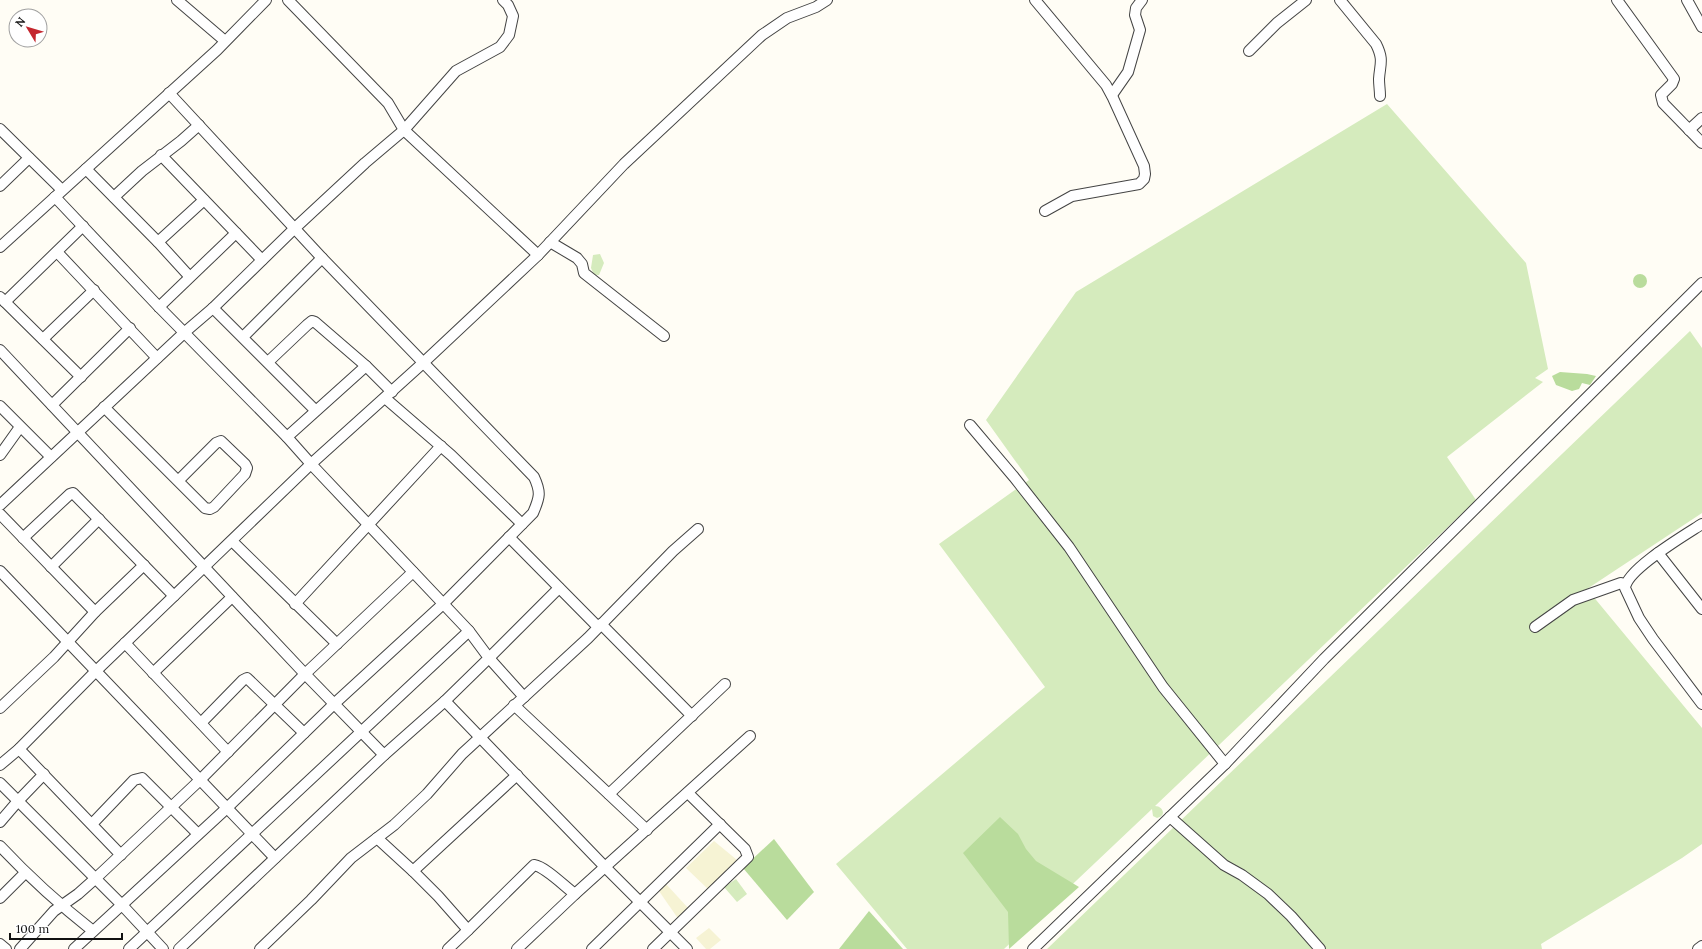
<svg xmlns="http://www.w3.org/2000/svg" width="1702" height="949" font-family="Lora,serif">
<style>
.farmland{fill:#f6f3d4}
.green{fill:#d5ebbd}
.forest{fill:#b9dc9c}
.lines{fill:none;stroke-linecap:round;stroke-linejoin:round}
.minor-casing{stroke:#444;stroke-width:12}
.minor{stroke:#fff;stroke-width:10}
</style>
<rect width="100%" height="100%" fill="#fffdf5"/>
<g class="farmland">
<polygon points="714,841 737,860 709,890 686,868"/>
<polygon points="666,884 689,909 679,920 659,891"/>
<polygon points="709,928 721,940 710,949 706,949 696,938"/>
</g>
<g class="green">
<path d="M 1387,104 L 1526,263 L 1548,369 L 1535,378 L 1543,382 L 1447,457 L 1476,500 L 1155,806 C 1163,806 1167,816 1157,818 L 1153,816 L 1152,809 L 1004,949 L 907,949 L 836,864 L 1045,687 L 939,544 L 1029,480 L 986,420 L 1076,292 Z"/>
<polygon points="600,254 604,263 599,275 594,275 591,268 593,255"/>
<polygon points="1690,331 1702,348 1702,513 1587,589 1702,728 1702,844 1682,858 1541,944 1542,949 1047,949"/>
<polygon points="736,879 747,894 737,902 724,887"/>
</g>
<g class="forest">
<circle cx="1640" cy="281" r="7"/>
<polygon points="1560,372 1587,374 1596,376 1590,385 1582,383 1579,389 1572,391 1556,385 1552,376"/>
<polygon points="1000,817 1018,834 1026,849 1036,861 1079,887 1009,949 1008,912 963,853"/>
<polygon points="774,839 814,892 787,920 743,868"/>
<polygon points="869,911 903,949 839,949"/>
</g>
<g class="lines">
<defs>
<g id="minor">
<polyline points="177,0 225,41"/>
<polyline points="288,0 388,103 404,130 538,255"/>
<polyline points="1035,0 1106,85 1113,98 1144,166 1145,174 1144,179 1139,184 1072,196 1045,211"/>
<path d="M 1340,0 L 1376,44 C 1384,60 1380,64 1379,79 C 1379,85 1380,90 1380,96"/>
<polyline points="1617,0 1674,79 1672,84 1661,95 1663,103 1702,143"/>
<polyline points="1687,0 1702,27"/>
<polyline points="1249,51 1277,23 1306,0"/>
<polyline points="1112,95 1128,72 1140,30 1135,15 1136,8 1142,0"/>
<polyline points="0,129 62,190"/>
<polyline points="1689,130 1702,118"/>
<polyline points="161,155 262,260"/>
<polyline points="86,169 158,242 189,276"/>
<polyline points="0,186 29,158"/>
<polyline points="55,197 159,307 287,437 311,464 469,631 129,949"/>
<polyline points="114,197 142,171 181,141 199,125"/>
<polyline points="158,242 204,200"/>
<polyline points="550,242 577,258 582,264 584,273 664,336"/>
<polyline points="0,247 217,50 266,0"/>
<polyline points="57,252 157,358"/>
<polyline points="0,297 81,377"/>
<polyline points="5,302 83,226"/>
<polyline points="159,307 236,233"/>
<polyline points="213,308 315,410"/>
<polyline points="243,337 322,258"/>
<polyline points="43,339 94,290"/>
<polyline points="0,350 305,674 384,755"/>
<polyline points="268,362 307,325 312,321 315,322 366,366 392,392"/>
<polyline points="385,398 451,455 522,524"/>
<polyline points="52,405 130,328"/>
<polyline points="0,406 51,457"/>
<polyline points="104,407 205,508 210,509 214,507 245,474 247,468 245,464 221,441 216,443 178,481"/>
<polyline points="970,425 1014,477 1069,547 1163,687 1225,764"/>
<polyline points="287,437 366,366"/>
<polyline points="0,455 20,427"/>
<polyline points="0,505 185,332 213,308 295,228 365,163 404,130 456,71 500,47 509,35 513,16 508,5 503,0"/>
<polyline points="0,514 95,612"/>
<path d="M 1702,524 C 1685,535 1627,569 1625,588 L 1639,618 L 1653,639 L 1702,704"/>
<polyline points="509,537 598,627"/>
<polyline points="23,538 70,494 73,493 174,596"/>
<polyline points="232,541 337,644"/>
<polyline points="1658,553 1702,609"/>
<polyline points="51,567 99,519"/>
<polyline points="0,571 275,858"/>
<polyline points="295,604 441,446"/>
<polyline points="601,624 692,716"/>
<polyline points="1535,627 1573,600 1621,583 1625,584"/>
<polyline points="125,643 228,752"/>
<polyline points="153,673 232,597"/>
<polyline points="524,697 489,658 559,588"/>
<polyline points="445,701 606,868 687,949"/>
<polyline points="514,705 647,830"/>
<polyline points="0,708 54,657 95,612 144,565"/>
<polyline points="201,723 243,680 247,678 304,733"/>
<polyline points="19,749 121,855"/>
<polyline points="0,765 19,749 96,671 311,464 423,363 538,255 624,164 762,35 787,18 816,7 827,0"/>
<polyline points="0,783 122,905 163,949"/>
<polyline points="609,794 725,684"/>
<polyline points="1170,817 1224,865 1242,875 1268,894 1291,916 1320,949"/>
<polyline points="0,822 18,801 44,774"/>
<polyline points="92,824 134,780 142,778 198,834"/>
<polyline points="377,838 413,871 517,775"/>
<path d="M 0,846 C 29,877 60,905 93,931"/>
<polyline points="413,871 438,896 468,930 448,949"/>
<polyline points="0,898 25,873"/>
<path d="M 468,930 L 534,865 C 546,867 565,887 575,894"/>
<polyline points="0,944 6,949"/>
<polyline points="20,949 54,911 78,894 96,878 200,780 305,674 413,572"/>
<path d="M 74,949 L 228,807 L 334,704 L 443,604 L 533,513 C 540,497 541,492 534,477 L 322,258 L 169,93"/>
<polyline points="179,949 384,755 445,701 489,658 469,631"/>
<polyline points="260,949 311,900 351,858 394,825 427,794 462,754 588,638 673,551 698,529"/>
<polyline points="517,949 575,894 750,736"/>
<polyline points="592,949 720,824"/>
<polyline points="653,949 748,857 745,849 688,793"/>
<polyline points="1033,949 1225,764 1324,659 1702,283"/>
<polyline points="1698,949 1702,946"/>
</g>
</defs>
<use href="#minor" class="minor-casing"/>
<use href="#minor" class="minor"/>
</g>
<g transform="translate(28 28) rotate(308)"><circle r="19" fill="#ffffff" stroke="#a0a0a0"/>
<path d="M0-3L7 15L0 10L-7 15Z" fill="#c4262e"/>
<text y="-6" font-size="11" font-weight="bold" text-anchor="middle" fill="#111111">N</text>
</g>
<path d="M10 933v6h112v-6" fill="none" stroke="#111111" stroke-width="2"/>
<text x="16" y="933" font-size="12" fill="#111111" stroke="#ffffff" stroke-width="3" paint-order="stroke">100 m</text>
</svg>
